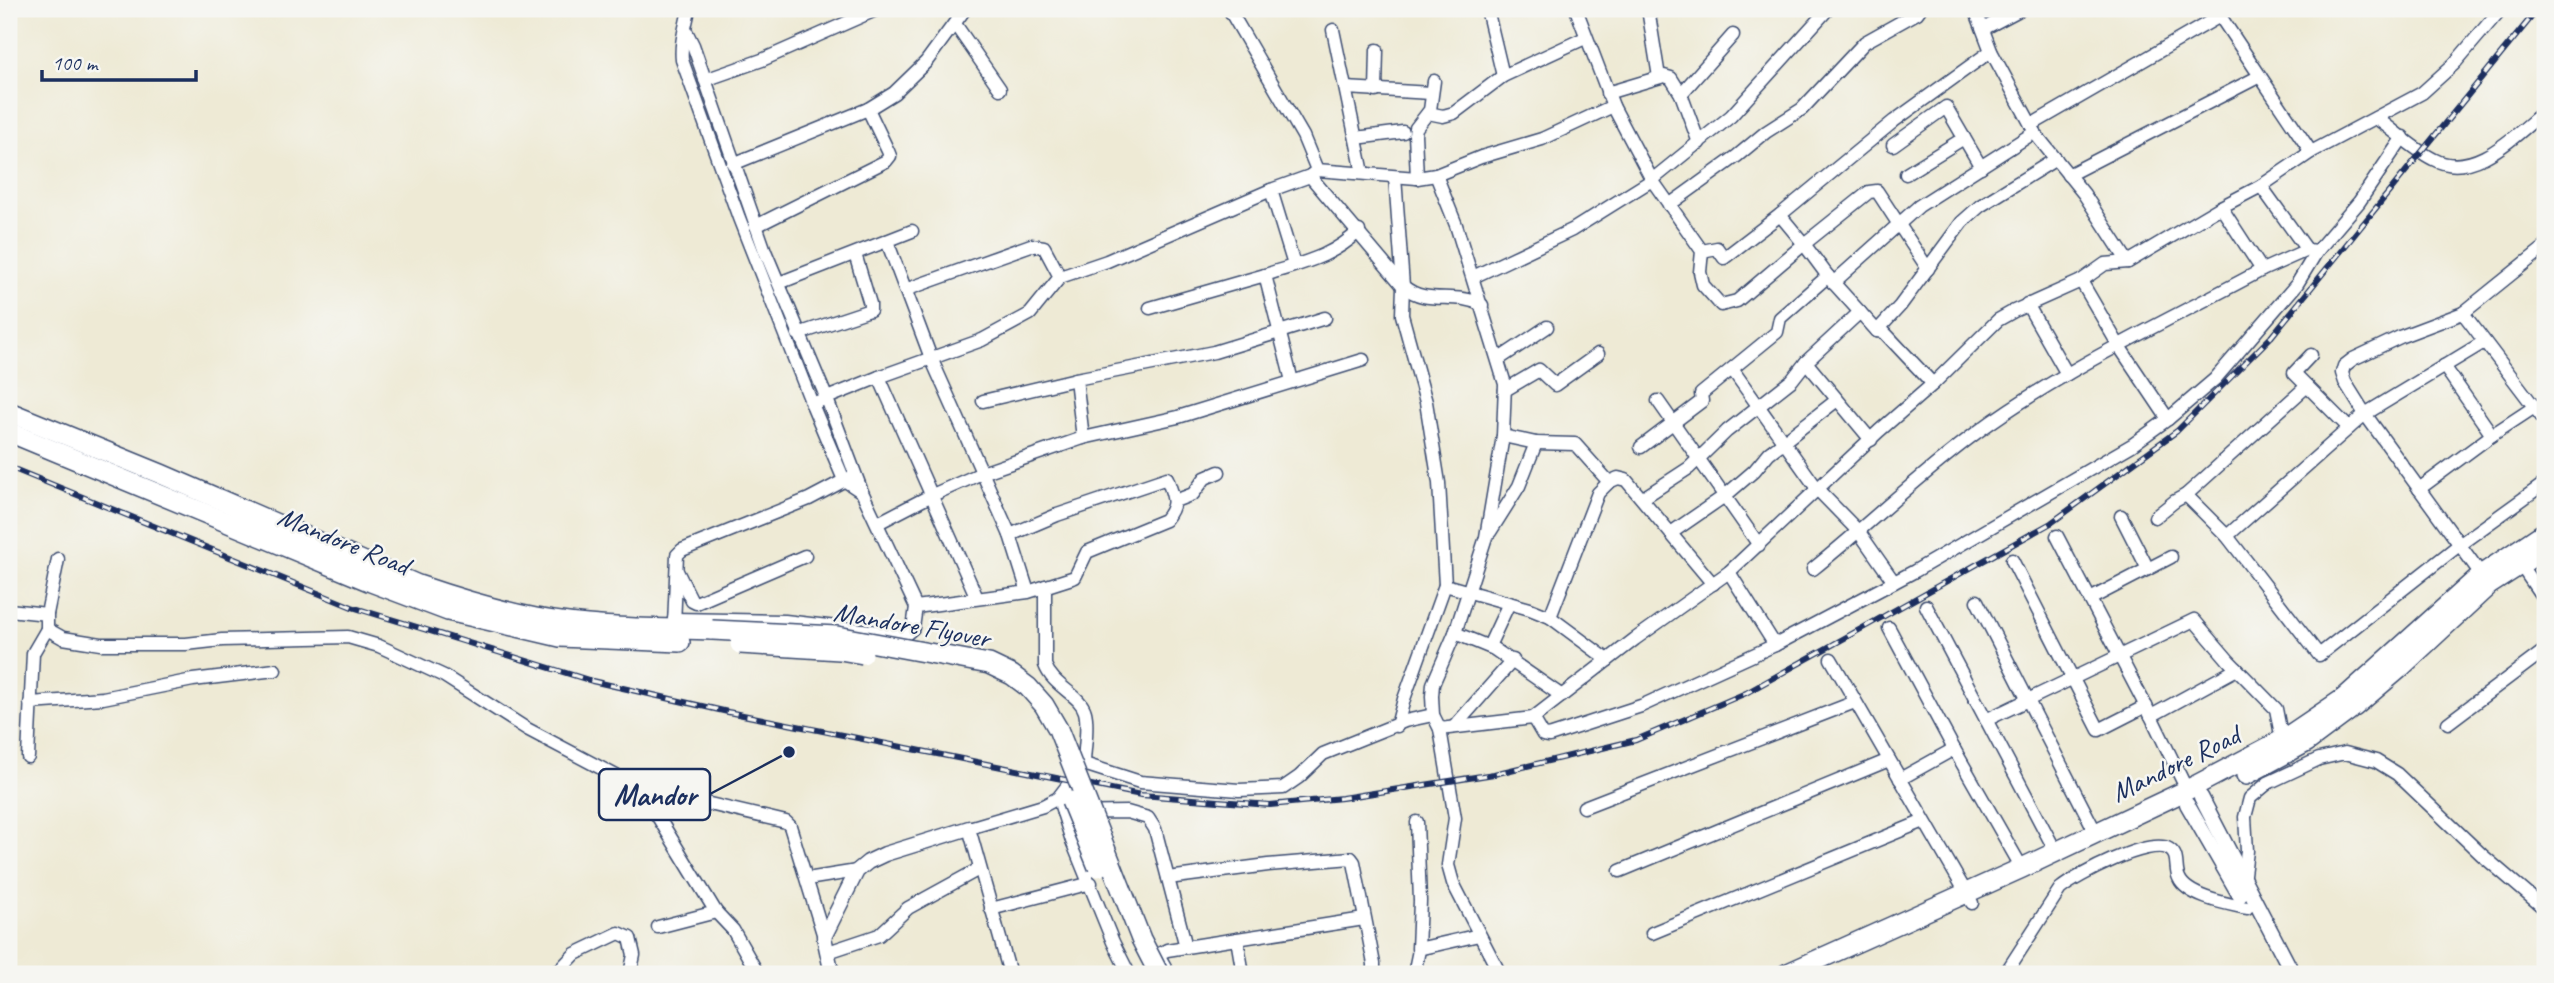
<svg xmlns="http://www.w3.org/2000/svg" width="2554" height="983" font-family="Caveat,sans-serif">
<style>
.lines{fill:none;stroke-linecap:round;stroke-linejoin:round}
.minor-casing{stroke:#3b4b70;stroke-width:15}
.tertiary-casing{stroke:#3b4b70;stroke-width:17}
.trunk-casing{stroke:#3b4b70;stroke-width:22}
.minor{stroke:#fff;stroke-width:12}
.tertiary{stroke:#fff;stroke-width:14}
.trunk{stroke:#fff;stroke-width:19}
.rail-casing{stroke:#1b2f5e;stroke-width:6}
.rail{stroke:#f6f6f2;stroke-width:3.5;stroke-dasharray:10;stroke-linecap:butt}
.trunk-bridge-casing{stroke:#3b4b70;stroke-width:22;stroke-linecap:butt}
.trunk-bridge{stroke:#fff;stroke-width:19}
.labels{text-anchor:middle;stroke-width:5;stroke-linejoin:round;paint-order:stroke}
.street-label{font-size:28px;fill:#1b2f5e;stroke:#f6f6f2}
.leader{fill:none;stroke:#1b2f5e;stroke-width:2.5}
.callout-dot{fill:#1b2f5e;stroke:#f6f6f2;stroke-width:2.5}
.callout{fill:#f6f6f2;stroke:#1b2f5e;stroke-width:2.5}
.callout-label{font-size:30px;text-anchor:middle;font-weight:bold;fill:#1b2f5e}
</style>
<rect width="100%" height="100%" fill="#f6f6f2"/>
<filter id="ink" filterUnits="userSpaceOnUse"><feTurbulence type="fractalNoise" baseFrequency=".0143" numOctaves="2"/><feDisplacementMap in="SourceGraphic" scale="14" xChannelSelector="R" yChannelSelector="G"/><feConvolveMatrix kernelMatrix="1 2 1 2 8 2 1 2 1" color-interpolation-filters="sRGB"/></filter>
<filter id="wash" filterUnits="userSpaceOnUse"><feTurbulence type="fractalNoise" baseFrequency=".00686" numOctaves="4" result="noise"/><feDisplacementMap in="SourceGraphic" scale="28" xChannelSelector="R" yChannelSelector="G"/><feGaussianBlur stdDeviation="1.57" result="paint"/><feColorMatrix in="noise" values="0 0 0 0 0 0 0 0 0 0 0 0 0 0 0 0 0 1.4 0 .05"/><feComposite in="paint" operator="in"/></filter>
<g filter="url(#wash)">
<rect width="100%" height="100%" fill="#eeead5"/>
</g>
<g filter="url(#ink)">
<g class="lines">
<defs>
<g id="minor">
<path d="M 689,9 C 686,26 680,42 682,60 L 739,218 L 812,404 L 844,480 L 862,492"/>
<polyline points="1487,9 1503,76"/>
<polyline points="1576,9 1613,106 1652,180 1731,116 1828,9"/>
<polyline points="1648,9 1659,77"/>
<polyline points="1975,9 1991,51 2037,136 2084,194 2128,262 2221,207 2261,186 2311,152 2422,93 2454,64 2501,9"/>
<polyline points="955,24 1000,89"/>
<polyline points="1983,29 2021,9"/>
<polyline points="1333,30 1363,173"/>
<polyline points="705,80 762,60 878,9"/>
<polyline points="1346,88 1431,93"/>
<polyline points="1376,91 1377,50"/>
<polyline points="1607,93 1664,76 1671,78 1681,94 1699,143"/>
<polyline points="1681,94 1733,35"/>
<polyline points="1428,113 1443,116 1454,113 1503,76 1585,38"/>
<path d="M 2376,118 C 2395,131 2413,149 2433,159 C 2474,181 2516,134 2545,111"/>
<polyline points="2031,125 2220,16 2260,76"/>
<polyline points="1356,138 1403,132"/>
<polyline points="1893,145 1946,107 1981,167"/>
<polyline points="733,164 868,109 894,93 926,62 965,9"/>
<polyline points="1317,170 1417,178 1436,175 1456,225 1505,384 1503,436 1486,537 1455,633 1433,684 1432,696 1433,715 1440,729 1455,818 1448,865 1453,883 1500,974"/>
<polyline points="1906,174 1964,138"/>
<polyline points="1436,175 1481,157 1542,139 1613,106"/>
<polyline points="2068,175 2260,76 2311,152"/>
<path d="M 1310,176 L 1403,286 C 1428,307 1453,290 1482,305"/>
<polyline points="1395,177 1403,286 1402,315 1426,402 1439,483 1445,585 1404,699 1397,726"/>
<polyline points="1417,178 1415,134 1416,128 1430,110 1434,81"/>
<polyline points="2261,186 2307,250"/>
<polyline points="1271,190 1294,265"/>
<polyline points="1669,205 1737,156 1766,132 1802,109 1865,42 1917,13 1920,9"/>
<polyline points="2221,207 2262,270 2307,250 2317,251 2359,202 2403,137"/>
<polyline points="756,226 886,161 890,156 888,151 868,109"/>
<polyline points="887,241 931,358 1010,535"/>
<polyline points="2545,247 2463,313 2545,421"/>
<polyline points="1702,251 1717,248 1724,258 1780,215"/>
<polyline points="1928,269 1877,191 1869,192 1804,244 1780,215 1894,121 1991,51"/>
<polyline points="1473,277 1572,230 1652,180 1702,251 1700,272 1703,285 1721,305 1737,301 1804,244 1830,279 1877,331 1884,332 1933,384"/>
<polyline points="2081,281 2119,346 2168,419"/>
<polyline points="779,283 912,231"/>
<polyline points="1833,283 1919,206 2035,132"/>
<polyline points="905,290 1031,245 1044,247 1060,277"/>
<polyline points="2027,304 2067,374"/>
<polyline points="1150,308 1265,275"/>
<polyline points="2463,313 2402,336 2353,359 2344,366 2342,373 2345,382 2365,414 2486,581"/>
<polyline points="1877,331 1900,306 1962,222 1980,206 2056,159"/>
<polyline points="798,334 870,310 870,304 855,254"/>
<polyline points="2484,342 2365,414 2227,536 2319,655 2459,545 2545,483"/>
<polyline points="2311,355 2294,373 2349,428"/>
<polyline points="1499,359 1547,327"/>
<polyline points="1806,362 1871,440"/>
<polyline points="2444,366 2492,435"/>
<polyline points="1732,369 1818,490 1859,532 1894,582"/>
<polyline points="879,377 977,598"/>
<path d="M 1292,381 L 1265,275 C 1301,263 1331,258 1359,231"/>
<polyline points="1505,390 1539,370 1555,385 1598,354"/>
<polyline points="983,401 1076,379"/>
<polyline points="1658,401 1759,545"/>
<polyline points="812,404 879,377 982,340 1030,314 1060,277 1107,261 1271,190 1310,176 1317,170 1303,136 1229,9"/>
<polyline points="1503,436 1536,443 1575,444 1609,482"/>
<polyline points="1083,438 1076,379 1214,352 1325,318"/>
<polyline points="1641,447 1702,401 1701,394 1777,332 1780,318 1828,276"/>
<polyline points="2419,489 2492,435 2536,406"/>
<polyline points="1643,498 1689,468 1727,431 1792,380 1806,362 1860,312"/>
<polyline points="1175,501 1193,494 1205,478 1219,472"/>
<polyline points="2121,516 2148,569"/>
<polyline points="2155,517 2175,501 2186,495"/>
<polyline points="878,523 930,496 982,473 1083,438 1178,417 1363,360"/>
<polyline points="1490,532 1519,486 1536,443"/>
<polyline points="1671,533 1726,495 1754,471 1769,453 1837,400"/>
<polyline points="2057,536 2151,716 2187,790"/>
<polyline points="2227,536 2186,495 2307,386"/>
<polyline points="2012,560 2099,730 2146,706"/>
<polyline points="2520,564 2545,601"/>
<path d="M 1813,569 C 1868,525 1919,475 1976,433 C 2064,368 2166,322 2262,270"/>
<polyline points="677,571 692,601 696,603 805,556"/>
<polyline points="1729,572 1775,645"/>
<polyline points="1445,585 1530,609 1550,617 1608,660"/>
<path d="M 1045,586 L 1045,665 C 1053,687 1080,694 1085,712 C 1089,727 1084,749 1084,764"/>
<polyline points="2090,599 2171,557"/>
<polyline points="1977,601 2096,833"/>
<polyline points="1926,606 2056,852"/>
<path d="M 916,607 L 1028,592 L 1075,577 L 1087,552 L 1165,520 C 1179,503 1173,497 1167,478 L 1057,515 L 1010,535 L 1028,592"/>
<polyline points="9,610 47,614 47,629 63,638 101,644 186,644 222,640 348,637 379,646 444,676 527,729 637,787 786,822 790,826 824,937"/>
<polyline points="47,614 58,559"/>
<polyline points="1550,617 1598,493 1609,482 1618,478 1626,480 1713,584"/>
<polyline points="674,619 785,621 905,635 913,628 916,607 862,492 827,399 765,251 693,45 686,31"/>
<polyline points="674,625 677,555 682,550 809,499 849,478"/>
<polyline points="1889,628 1954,749 2022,868"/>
<polyline points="1455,633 1494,649 1562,696"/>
<polyline points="1489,646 1509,603"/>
<polyline points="1831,659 1972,903"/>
<polyline points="30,703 103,698 193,680 275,670"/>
<polyline points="2151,716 2237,669"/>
<polyline points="1533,718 1543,735 1549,736 1641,706 1775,645 1915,571 2132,445 2168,419 2215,379 2297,284 2317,251"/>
<polyline points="1986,720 2194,620 2229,661 2276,709 2282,740"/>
<polyline points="2448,723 2545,650"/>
<polyline points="1454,727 1513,660"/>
<polyline points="1440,729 1533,718 1635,639 1729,572 1879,431 1933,384 1998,320 2014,311 2081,281 2105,264 2128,262"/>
<polyline points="28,757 33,653 47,629"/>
<polyline points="1900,779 1954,749"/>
<polyline points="637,787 655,812 716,912 733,930 758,974"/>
<polyline points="1061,806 1072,841 1113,942 1129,974"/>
<polyline points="1584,807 1855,702"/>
<polyline points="1063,813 1127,812 1148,818 1155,829 1186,947"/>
<polyline points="1417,822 1420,901 1418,949 1479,935"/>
<polyline points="1620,871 1889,760"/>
<polyline points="1168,878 1268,865 1351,858 1354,862 1374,964 1374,974"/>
<polyline points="807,879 857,871"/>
<polyline points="2243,882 2247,851 2245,817 2250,798 2268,783 2319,759 2345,753 2376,761 2397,774 2482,855 2545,909"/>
<polyline points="991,909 1091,883"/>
<polyline points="658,927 716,912"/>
<polyline points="1652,933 1924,821"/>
<polyline points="1237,939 1243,974"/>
<polyline points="828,952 879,935 908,908 979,869"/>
<polyline points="556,974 575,954 619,933 630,938 634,955 630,974"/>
<polyline points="1010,974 969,828 1043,806 1058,798 1084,764 1140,782 1239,790 1283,788 1299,777 1323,754 1405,721 1433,715"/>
<polyline points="1169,974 1160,958 1161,953 1167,950 1364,919"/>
<polyline points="1414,974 1419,950"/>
<path d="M 2005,974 L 2060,889 C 2077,875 2150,837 2169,849 C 2180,856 2174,868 2179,878 C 2187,897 2228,904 2247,908"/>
</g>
<g id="tertiary">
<polyline points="2201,797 2293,974"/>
<polyline points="2187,804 2240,896"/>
<polyline points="832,974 824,937 857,871 868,862 885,854 969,828"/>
</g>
<g id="trunk">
<path d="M 9,412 L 161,474 L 418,585 C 456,598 496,610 536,618 C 594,629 654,628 712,630"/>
<polyline points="9,432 371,582 448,611 560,637 680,642"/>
<polyline points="2246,775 2307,742 2354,707 2400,668 2489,585 2545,549"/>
<polyline points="1786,974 2022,868 2187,790 2282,740 2343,699 2481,575 2545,532"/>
</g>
</defs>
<use href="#minor" class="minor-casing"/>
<use href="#tertiary" class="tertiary-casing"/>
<use href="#trunk" class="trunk-casing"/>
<use href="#minor" class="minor"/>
<use href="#tertiary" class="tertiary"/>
<use href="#trunk" class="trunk"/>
<defs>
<polyline id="rail" points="9,467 352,607 592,681 728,712 1141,795 1270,805 1342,798 1494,774 1636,740 1746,693 2051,523 2177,431 2271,337 2538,9"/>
</defs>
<use href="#rail" class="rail-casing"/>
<use href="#rail" class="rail"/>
<defs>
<g id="trunk-bridge">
<polyline points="712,630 837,636 989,664 1012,675 1028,687 1044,705 1058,729 1141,939 1159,974"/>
<polyline points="740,644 840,650 863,654"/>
<polyline points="1071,801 1098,867"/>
</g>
</defs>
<use href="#trunk-bridge" class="trunk-bridge-casing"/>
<use href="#trunk-bridge" class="trunk-bridge"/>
</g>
</g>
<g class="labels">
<g class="street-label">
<text transform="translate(344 540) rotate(22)" y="10">Mandore Road</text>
<text transform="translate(912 624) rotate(10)" y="10">Mandore Flyover</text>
<text transform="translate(2175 763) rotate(-26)" y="10">Mandore Road</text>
</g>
</g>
<path class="leader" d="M789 752L710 794"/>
<circle class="callout-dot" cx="789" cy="752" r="7"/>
<rect class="callout" x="599" y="769" width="111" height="51" rx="7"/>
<g class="callout-label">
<text x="655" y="805">Mandor</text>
</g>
<rect width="2554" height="983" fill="none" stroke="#f6f6f2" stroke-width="35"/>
<path d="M42 70v10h154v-10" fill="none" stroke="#1b2f5e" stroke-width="3.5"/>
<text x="52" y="70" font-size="21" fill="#1b2f5e" stroke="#f6f6f2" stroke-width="5" paint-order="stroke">100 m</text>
</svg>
